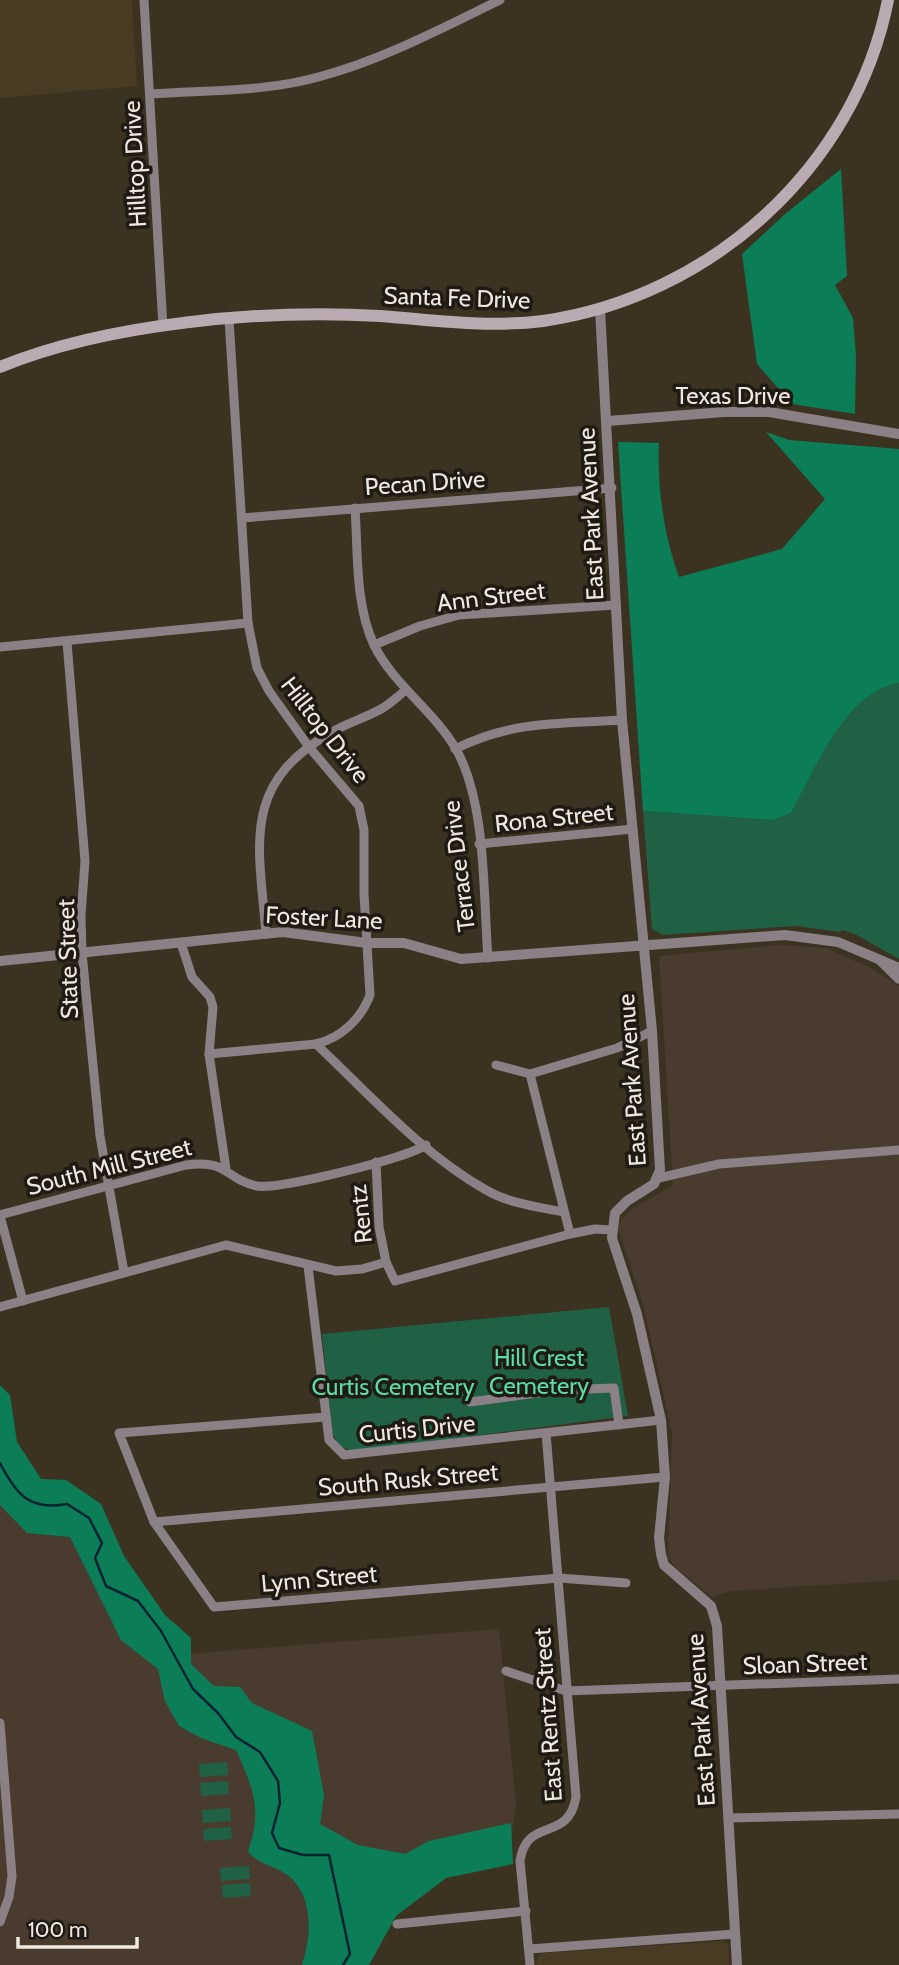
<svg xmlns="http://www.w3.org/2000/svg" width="899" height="1965" font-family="Cabin,sans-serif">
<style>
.built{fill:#473b24}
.education{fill:#493c2f}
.green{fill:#206045}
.forest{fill:#0b7e57}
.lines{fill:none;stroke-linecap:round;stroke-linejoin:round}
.stream{stroke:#042331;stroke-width:2.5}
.minor{stroke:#8a8085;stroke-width:9}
.tertiary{stroke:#8a8085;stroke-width:10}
.secondary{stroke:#baabb2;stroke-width:12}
.labels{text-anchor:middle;stroke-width:7;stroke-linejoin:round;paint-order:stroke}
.street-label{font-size:24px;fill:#efe8de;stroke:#1f1a13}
.park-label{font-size:24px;fill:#59dda5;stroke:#1f1a13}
</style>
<rect width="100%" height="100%" fill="#3c3221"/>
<g class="built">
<polygon points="0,0 132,0 137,86 0,98"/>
<polygon points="723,1941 728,1945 729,1965 536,1965 538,1956 543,1953"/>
</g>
<g class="education">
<polygon points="779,945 826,948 871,968 899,986 899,1580 730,1591 712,1597 675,1567 668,1557 672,1432 643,1304 618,1228 622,1218 632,1209 673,1185 659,956"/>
<polygon points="0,1464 188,1654 499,1629 516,1805 510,1846 405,1856 340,1965 0,1965"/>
</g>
<g class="green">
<path d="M 899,683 L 899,959 L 855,934 L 842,930 L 840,932 L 796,926 L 663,935 L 652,929 L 643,811 L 773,820 L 791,813 C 815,770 845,692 899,683 Z"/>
<path d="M 609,1307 L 628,1416 L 358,1451 C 343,1450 338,1446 332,1432 L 322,1334 Z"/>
<polygon points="227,1762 228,1775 200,1777 199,1764"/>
<polygon points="228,1781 229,1794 201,1796 200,1783"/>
<polygon points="230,1808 231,1821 203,1823 202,1810"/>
<polygon points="231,1827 232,1839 204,1841 203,1829"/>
<polygon points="249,1866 250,1879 221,1881 220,1868"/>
<polygon points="250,1883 251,1896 223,1898 222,1885"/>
</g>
<g class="forest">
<polygon points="841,169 847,276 835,285 853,318 856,356 855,414 792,404 757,364 742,254 785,214"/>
<path d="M 766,432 L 789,440 L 899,449 L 899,683 C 845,692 815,770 791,813 L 773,820 L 643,811 L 618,442 L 659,443 C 657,488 664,535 679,577 L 782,549 L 825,499 Z"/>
<path d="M 0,1385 L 10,1395 L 17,1442 L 41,1479 L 66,1480 L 101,1504 L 124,1556 L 165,1615 L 191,1638 L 191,1664 L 214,1686 L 240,1687 L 252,1703 L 312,1731 L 324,1795 L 320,1824 L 358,1845 L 405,1854 L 429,1841 L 511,1823 L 513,1864 L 446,1878 L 396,1916 L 369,1965 L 302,1965 C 312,1935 314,1894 286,1874 C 273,1865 257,1864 248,1851 C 263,1810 253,1788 236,1750 L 201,1738 L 179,1726 L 165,1701 L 158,1669 L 121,1640 L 70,1537 L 27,1533 L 0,1505 Z"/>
</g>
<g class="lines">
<path class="stream" d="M 0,1463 C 16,1494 29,1511 67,1504 L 89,1518 L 102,1543 L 95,1558 L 106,1586 L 138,1601 L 161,1631 L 193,1689 L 218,1713 L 236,1737 L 260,1752 L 278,1781 L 280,1803 L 272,1833 L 279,1848 L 303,1855 L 329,1855 L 350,1954 L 343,1965"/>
<g class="minor">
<polyline points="144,0 163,327"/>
<path d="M 151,94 C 207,90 268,92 322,76 C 384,59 442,28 500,0"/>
<path d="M 229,319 L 248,623 L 257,668 L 269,691 L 309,747 L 359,806 L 364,830 L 364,894 L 370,995 C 361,1019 341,1038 316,1044 C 369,1094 422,1154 486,1190 C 508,1203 538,1207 563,1212"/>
<path d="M 355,508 C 358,551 355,605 374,645 C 393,684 434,711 456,749 C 487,804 483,896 488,958"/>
<polyline points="242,518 612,488"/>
<polyline points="67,642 85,861 81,915 82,953 100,1136 124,1272"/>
<polyline points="374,645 420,626 459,615 616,605"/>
<polyline points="0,647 248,623"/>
<path d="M 455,749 C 514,720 559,724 622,720"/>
<polyline points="479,844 633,829"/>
<path d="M 266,934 C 259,845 240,784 332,732 C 347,723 365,718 381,709 C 390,704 398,696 406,690"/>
<polyline points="181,943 192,977 210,997 213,1007 209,1054 226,1169"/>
<polyline points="209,1054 316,1044"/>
<polyline points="496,1065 530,1074"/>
<polyline points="376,1162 379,1227 386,1262"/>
<polyline points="659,1178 719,1164 899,1150"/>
<path d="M 0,1215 L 186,1165 C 229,1159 224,1179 257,1186 C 279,1190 407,1158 426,1145"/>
<polyline points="0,1216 23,1301"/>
<polyline points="570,1234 530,1074 617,1048 652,1031"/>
<polyline points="308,1266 329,1440 344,1455 661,1420"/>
<polyline points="0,1307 226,1245 336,1271 362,1269 386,1262 395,1281 570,1234 595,1229 611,1230"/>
<polyline points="470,1402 560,1390 614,1388 619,1425"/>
<polyline points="326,1417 119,1433 154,1522 214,1607 559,1578 626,1583"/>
<polyline points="154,1522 665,1477"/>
<polyline points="506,1671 566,1691 899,1679"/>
<polyline points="0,1723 12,1876 9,1897 0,1922"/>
<polyline points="728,1818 899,1814"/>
<polyline points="397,1924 526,1911"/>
<polyline points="529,1949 735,1934"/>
<path d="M 530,1965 L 520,1861 C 527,1815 568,1844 576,1797 L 546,1433"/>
</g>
<g class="tertiary">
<polyline points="600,309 622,720 652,1031 660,1170 654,1184 627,1201 615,1213 612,1238 637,1314 661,1420 665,1477 659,1538 661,1554 664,1565 711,1606 717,1626 737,1965"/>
<polyline points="608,421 724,412 769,412 899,434"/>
<polyline points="0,961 283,932 367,943 404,943 461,959 785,935 838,942 899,968"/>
<polyline points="881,961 899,979"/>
</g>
<path class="secondary" d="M 0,367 C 107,323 265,309 380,316 C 435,320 488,328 543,321 C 711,297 855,167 888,0"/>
</g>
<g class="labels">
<g class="street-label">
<text transform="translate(135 164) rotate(-93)" y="8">Hilltop Drive</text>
<text transform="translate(457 298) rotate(2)" y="8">Santa Fe Drive</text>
<text x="733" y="404">Texas Drive</text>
<text transform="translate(425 483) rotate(-4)" y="8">Pecan Drive</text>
<text transform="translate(591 514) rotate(-93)" y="8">East Park Avenue</text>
<text transform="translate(491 597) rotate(-7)" y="8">Ann Street</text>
<text transform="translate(325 730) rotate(52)" y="8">Hilltop Drive</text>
<text transform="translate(554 818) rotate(-6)" y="8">Rona Street</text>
<text transform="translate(459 866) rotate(-97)" y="8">Terrace Drive</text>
<text transform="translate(324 918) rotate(3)" y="8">Foster Lane</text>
<text transform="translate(68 959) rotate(-92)" y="8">State Street</text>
<text transform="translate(632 1080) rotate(-94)" y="8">East Park Avenue</text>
<text transform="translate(109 1167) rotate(-14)" y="8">South Mill Street</text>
<text transform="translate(361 1214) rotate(-96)" y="8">Rentz</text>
<text transform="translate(417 1429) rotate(-6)" y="8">Curtis Drive</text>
<text transform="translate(408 1480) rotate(-5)" y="8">South Rusk Street</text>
<text transform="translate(319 1579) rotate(-5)" y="8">Lynn Street</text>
<text transform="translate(805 1664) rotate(-2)" y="8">Sloan Street</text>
<text transform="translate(548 1715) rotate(-94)" y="8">East Rentz Street</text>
<text transform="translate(701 1720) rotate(-94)" y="8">East Park Avenue</text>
</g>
<g class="park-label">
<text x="539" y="1366">Hill Crest<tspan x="539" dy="28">Cemetery</tspan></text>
<text x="393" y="1395">Curtis Cemetery</text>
</g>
</g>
<path d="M18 1937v10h119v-10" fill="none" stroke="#efe8de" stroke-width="3.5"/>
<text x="28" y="1937" font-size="21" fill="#efe8de" stroke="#1f1a13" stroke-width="5" paint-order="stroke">100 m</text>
</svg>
